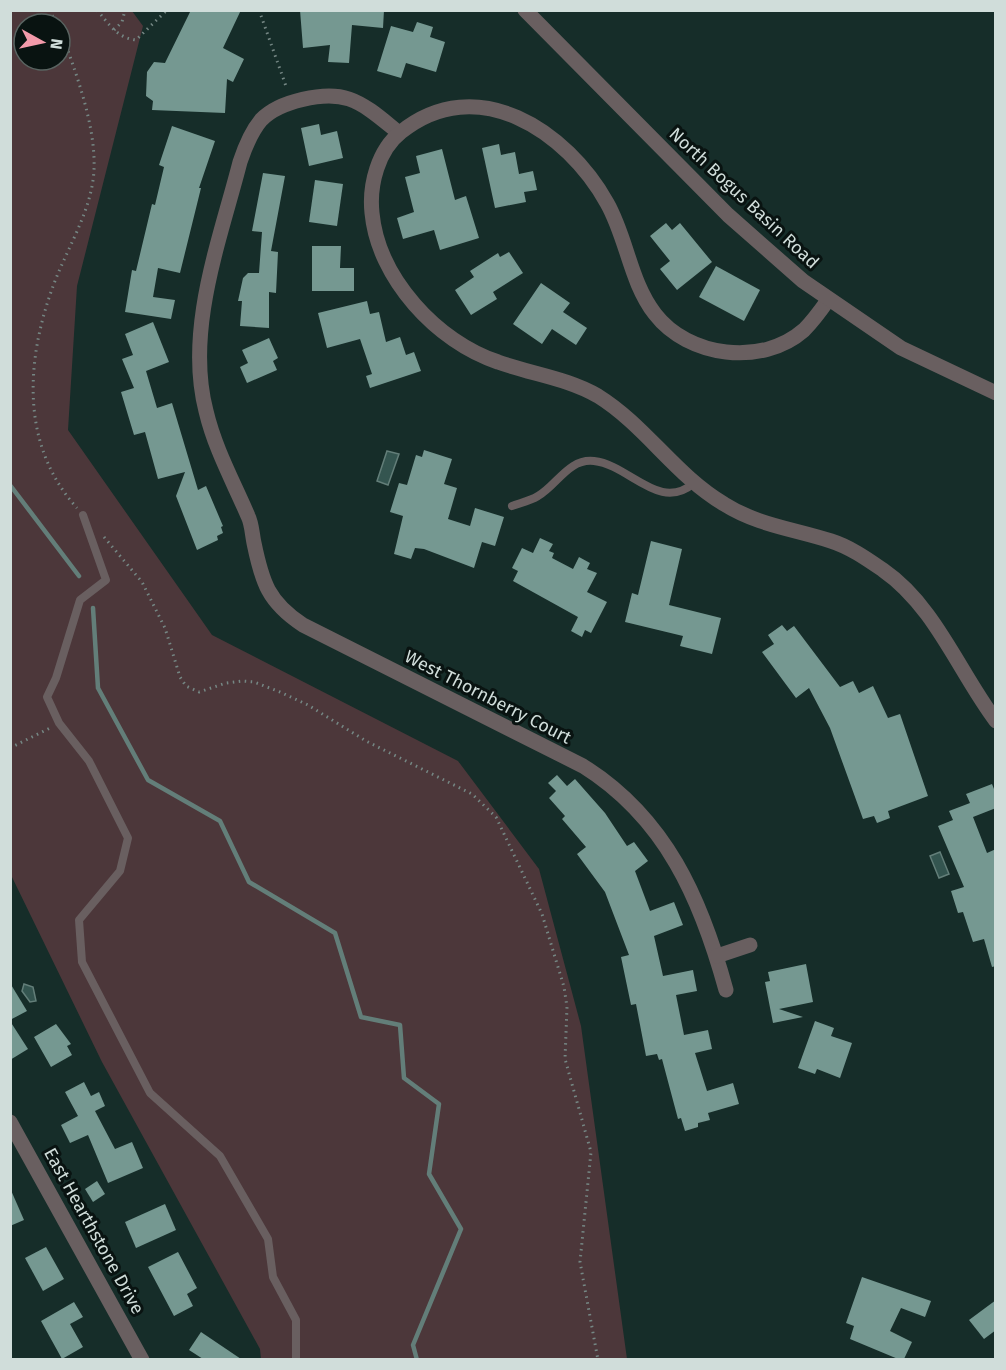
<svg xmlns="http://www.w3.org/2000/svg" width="1006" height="1370" font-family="'Fira Sans',sans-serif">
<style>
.green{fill:#4c373a;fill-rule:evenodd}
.water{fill:#345550;stroke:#637e79;stroke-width:1.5}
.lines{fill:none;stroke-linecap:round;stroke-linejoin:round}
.stream{stroke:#637e79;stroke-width:4.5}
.building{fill:#759891}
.path{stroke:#758784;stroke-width:3;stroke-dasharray:1.5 4.5;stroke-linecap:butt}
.service{stroke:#695f60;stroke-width:8}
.minor{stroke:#695f60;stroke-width:15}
.tertiary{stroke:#695f60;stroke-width:15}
.labels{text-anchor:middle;stroke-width:6;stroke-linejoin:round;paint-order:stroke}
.street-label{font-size:18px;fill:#d0ddda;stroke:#091311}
</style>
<rect width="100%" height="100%" fill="#162d29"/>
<path class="green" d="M 11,11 L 132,11 L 143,26 L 77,286 L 68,430 L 212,635 L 458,761 L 539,869 L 581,1026 L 627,1359 L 261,1359 L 260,1349 L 102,1062 L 11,875 ZM 24,24 L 60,24 L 60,60 L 24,60 Z"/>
<g class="water">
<polygon points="387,451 399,454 388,485 377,481"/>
<polygon points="940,852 949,874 939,878 930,856"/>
<polygon points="24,984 33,987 36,1001 30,1002 22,991"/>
</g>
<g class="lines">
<g class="stream">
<polyline points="10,485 79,576"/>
<polyline points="93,608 98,688 148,780 220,821 249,882 335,933 361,1017 400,1025 404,1078 439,1104 429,1174 461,1229 413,1345 417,1360"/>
</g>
</g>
<g class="building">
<polygon points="191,10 241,10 223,48 244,59 233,82 227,79 225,113 152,110 153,101 146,96 147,72 154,62 165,63"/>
<polygon points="300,10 384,10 383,28 352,25 349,63 328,62 330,45 303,48"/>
<polygon points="417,22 433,27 430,37 445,42 436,72 406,63 401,78 377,71 391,26 413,32"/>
<polygon points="319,124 321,135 337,131 343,158 309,166 301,128"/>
<polygon points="172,126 215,141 199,188 201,188 180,273 158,268 153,297 175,300 171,319 125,312 132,270 136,271 152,204 155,205 164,167 159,165"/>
<polygon points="499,144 501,155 515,152 519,174 533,171 537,190 524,192 526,202 495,208 482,148"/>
<polygon points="442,149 455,200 466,196 479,238 440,250 434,230 403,239 397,218 414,212 405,177 420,173 416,156"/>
<polygon points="263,173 285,176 271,251 278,252 276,293 269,292 269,328 240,326 242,301 238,301 243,278 248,273 259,273 262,232 252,231"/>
<polygon points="315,180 343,184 337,226 309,222"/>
<polygon points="666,223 672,230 680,223 712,262 677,290 660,269 670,261 650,236"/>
<polygon points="312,246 341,246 340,268 354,268 354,291 312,291"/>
<polygon points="509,252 523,273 493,292 497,299 471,315 455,290 474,277 470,271 498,253 500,257"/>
<polygon points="716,266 760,290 744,321 699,297"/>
<polygon points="541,283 570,303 563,312 587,328 576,345 552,329 542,344 513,324"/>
<polygon points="367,301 370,314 379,312 386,342 400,337 406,355 414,352 421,371 370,388 366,376 372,374 360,339 327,348 318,313"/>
<polygon points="153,322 169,362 146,371 157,408 172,403 198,490 206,486 223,526 221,527 223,533 217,536 218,540 197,550 176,496 185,472 158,479 145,432 134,435 121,392 134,388 122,359 133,355 125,334"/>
<polygon points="269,338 278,358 273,361 277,370 247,383 240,367 248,363 242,350"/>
<polygon points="424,450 452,459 444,484 457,488 448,519 470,526 475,508 504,517 495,546 482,542 474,568 424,549 415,548 411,559 394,554 403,516 390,512 399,483 407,485 416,455 422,457"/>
<polygon points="540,538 553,544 549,551 554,553 552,558 573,569 579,557 590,563 587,569 597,573 587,592 607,602 591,633 585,630 582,637 571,631 578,617 513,581 518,571 512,568 522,548 533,553"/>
<polygon points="651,541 682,549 669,605 721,618 712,654 680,646 683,636 625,622 632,593 638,595"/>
<polygon points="782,625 787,631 794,626 840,687 853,681 859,693 873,686 888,718 900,714 928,796 888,811 890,818 877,823 874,816 863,819 830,728 809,688 796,698 762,652 774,644 768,635"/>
<polygon points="557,775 567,786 575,779 605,813 627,846 634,842 648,861 635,871 650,911 674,902 683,925 654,936 663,976 693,970 697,991 676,995 684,1035 708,1030 712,1049 695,1053 707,1091 733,1083 739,1104 708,1113 710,1120 698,1123 698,1127 685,1131 681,1118 678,1119 662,1059 659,1060 657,1054 646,1056 636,1004 631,1005 621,957 629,955 605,892 577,854 586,847 562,819 565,816 549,798 556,791 548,783"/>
<polygon points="992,784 996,794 996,808 973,817 987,853 996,849 996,966 992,967 984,939 973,942 963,912 958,913 951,891 964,887 938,826 953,820 949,811 970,803 966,794"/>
<polygon points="806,964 813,1002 779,1009 803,1017 773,1023 765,982 770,981 768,972"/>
<polygon points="10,983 27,1011 10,1020"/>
<polygon points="10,1021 28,1049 10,1060"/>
<polygon points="815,1021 834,1028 831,1036 852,1043 840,1078 817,1069 815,1074 798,1068"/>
<polygon points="56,1024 71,1044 67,1046 72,1055 51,1067 34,1037"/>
<polygon points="84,1082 91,1096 99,1092 105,1106 95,1111 115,1149 132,1142 143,1168 108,1183 88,1135 70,1143 61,1125 78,1116 65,1092"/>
<polygon points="97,1181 105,1194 93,1202 85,1189"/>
<polygon points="10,1188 24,1220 10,1226"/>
<polygon points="165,1204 176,1230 136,1248 125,1222"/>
<polygon points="46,1247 64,1279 43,1291 25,1258"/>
<polygon points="178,1252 197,1288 187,1294 193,1306 174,1316 148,1267"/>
<polygon points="862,1277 931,1301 925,1317 901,1308 890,1331 912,1342 904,1359 898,1359 850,1339 854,1326 846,1323"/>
<polygon points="996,1300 996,1330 984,1339 969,1320"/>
<polygon points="74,1302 83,1317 70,1324 83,1347 62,1359 41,1321"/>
<polygon points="201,1332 241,1359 203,1359 189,1350"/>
</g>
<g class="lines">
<g class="path">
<polyline points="49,10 57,24"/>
<path d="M 97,10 C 109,24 117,38 136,40 L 167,10"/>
<polyline points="259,10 287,89"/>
<path d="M 60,29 C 75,70 96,125 94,170 C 92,209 69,245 55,281 C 26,357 19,444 77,508"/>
<polyline points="114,30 122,22 125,10"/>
<polyline points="104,537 142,582 165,628 180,677 186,686 199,692 226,683 242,681 254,682 280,692 308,705 366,741 472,794 496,817 542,914 564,987 567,1007 565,1059 591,1152 580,1262 598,1360"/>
<polyline points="10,748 50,728"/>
</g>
<g class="service">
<path d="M 512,506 C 520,503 530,501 538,496 C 557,485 569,458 594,461 C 630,465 659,513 694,483"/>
<polyline points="83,515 106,580 80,600 56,678 47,697 59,723 89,761 128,838 120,871 79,920 82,962 150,1093 220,1156 268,1239 273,1277 296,1320 296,1360"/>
</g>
<g class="minor">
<path d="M 399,133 C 384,121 367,105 349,99 C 325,91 279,101 261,120 C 251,132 245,147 240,162 C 220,240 185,330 206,411 C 215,449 233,481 248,516 C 252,524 252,534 254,543 C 262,582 268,602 303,625 L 583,766 C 666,818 701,899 726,990"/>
<path d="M 828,300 C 821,310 813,321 804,330 C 762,367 688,357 655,314 C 630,282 627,238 607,203 C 567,131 477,71 401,132 C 378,150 369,185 372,213 C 378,278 437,342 498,362 C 531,374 567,378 598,396 C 646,426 675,475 724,504 C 757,525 794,529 831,541 C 850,547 867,559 883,570 C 935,606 959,672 996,721"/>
<polyline points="717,956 750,945"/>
<polyline points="10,1122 142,1360"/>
</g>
<polyline class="tertiary" points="525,10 728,215 803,281 901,348 996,393"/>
</g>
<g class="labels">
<g class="street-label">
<text transform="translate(744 198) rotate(43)" y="6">North Bogus Basin Road</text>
<text transform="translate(488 697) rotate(27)" y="6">West Thornberry Court</text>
<text transform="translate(94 1231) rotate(61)" y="6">East Hearthstone Drive</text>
</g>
</g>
<rect width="1006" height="1370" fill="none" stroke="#d0ddda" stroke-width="24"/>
<g transform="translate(42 42) rotate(98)"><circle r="28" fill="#091311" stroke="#596461" stroke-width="1.5"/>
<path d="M0-4.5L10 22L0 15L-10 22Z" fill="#f39aaa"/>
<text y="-9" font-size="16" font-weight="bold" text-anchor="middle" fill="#d0ddda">N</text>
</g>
</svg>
